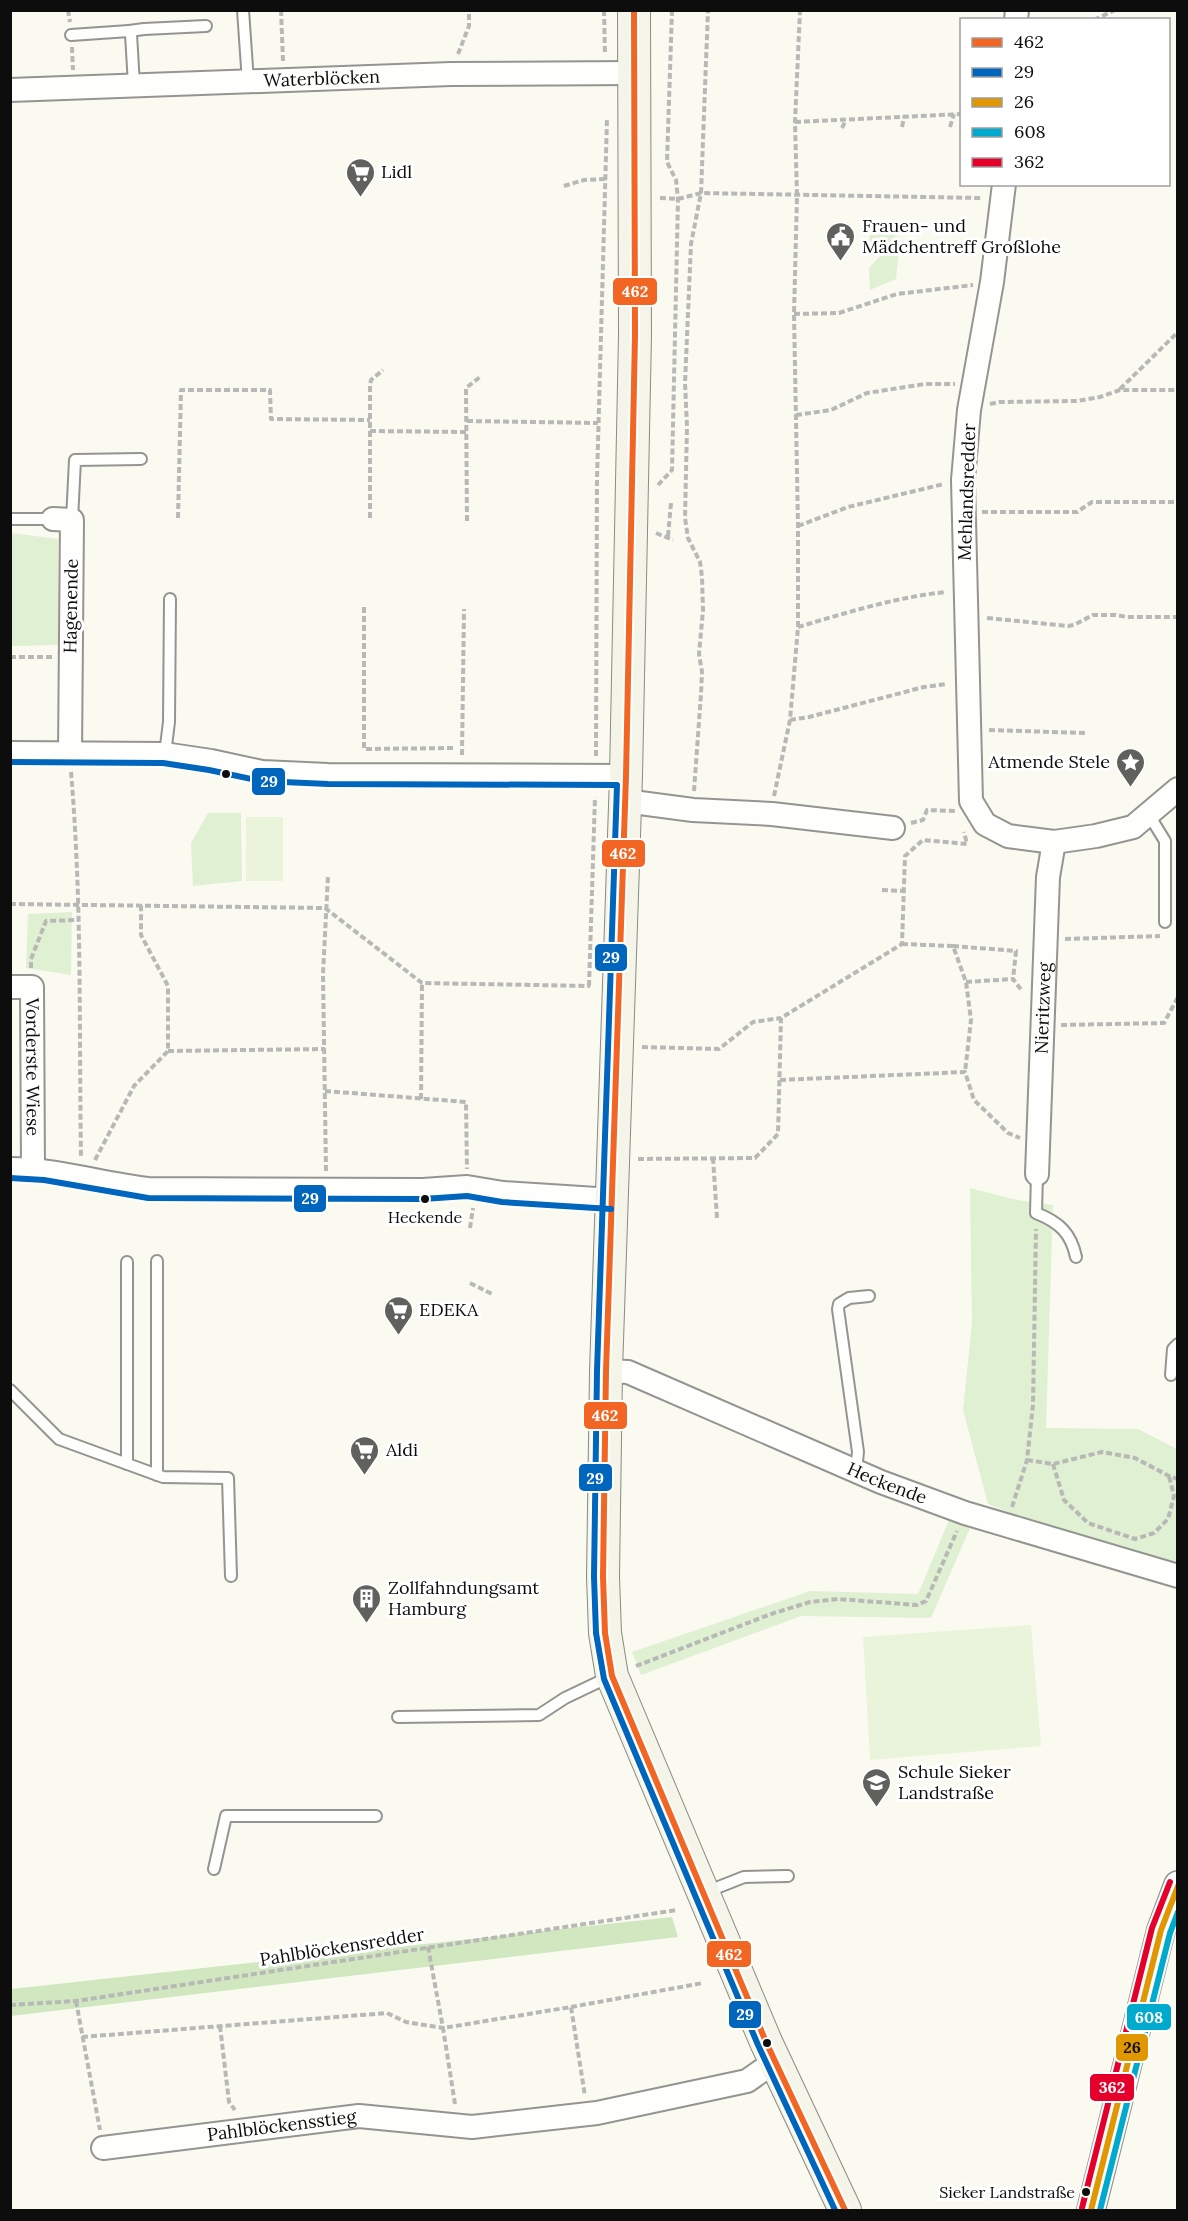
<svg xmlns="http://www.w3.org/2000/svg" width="1188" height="2221" font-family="Lora,serif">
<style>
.green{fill:#e0f0d2}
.forest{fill:#d0e7c0}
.pitch{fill:#eaf4db}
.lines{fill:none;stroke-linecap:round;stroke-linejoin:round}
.service-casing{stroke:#949490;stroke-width:14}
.minor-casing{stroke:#949490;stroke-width:26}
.tertiary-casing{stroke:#949490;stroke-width:30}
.secondary-casing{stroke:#8a8a86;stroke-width:34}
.path{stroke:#b8b8b6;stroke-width:4;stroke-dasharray:6 3;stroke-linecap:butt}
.service{stroke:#fefefd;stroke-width:10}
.minor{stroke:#fefefd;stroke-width:22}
.tertiary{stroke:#fefefd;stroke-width:27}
.secondary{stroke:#f4f4e9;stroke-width:32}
.bus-1-casing{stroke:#fff;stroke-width:10}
.bus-2-casing{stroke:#fff;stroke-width:10}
.bus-3-casing{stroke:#fff;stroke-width:10}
.bus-4-casing{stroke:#fff;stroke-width:10}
.bus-5-casing{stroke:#fff;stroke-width:10}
.bus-1{stroke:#f26522;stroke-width:6}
.bus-2{stroke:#0065bd;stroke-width:6}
.bus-3{stroke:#e09701;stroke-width:6}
.bus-4{stroke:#00a9ce;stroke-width:6}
.bus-5{stroke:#e4002b;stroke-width:6}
.bus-dot{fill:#0d0d0d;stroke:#fff;stroke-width:2}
.labels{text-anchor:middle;stroke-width:6;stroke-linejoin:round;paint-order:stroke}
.bus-label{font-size:16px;fill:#0d0d0d;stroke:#fff}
.street-label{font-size:18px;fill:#0d0d0d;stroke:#fff}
.poi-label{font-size:18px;fill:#0d0d0d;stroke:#fff;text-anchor:start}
.line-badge{stroke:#fff;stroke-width:2}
.badge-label{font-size:16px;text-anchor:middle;font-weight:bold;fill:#fff}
.pale-badge-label{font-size:16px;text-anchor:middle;font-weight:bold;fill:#111}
</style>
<rect width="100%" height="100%" fill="#fafaf1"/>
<g class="green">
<polygon points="873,222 900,238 896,279 870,290 869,268 881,255 869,240"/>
<polygon points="11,533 58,539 59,645 11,646"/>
<polygon points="208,813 241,813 242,881 193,886 191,843"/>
<polygon points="72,912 71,975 26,968 28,914"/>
<polygon points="970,1188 1017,1200 1053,1205 1046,1428 1138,1429 1177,1449 1177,1565 1028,1520 988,1504 963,1410 972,1323"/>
<polygon points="949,1520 970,1528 931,1618 801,1616 641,1675 632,1652 810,1591 918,1594"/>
</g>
<polygon class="forest" points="672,1917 678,1937 11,2016 11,1989"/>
<g class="pitch">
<rect x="246" y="817" width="37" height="64"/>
<polygon points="1031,1625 1041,1746 870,1760 863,1637"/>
</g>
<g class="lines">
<defs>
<g id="service">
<polyline points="243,10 248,82"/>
<polyline points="129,31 144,29 206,26"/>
<polyline points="71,35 129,31 131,34 134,85"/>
<polyline points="10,519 53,519"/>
<polyline points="72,520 75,460 141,459"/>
<polyline points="165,754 169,722 170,599"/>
<polyline points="1149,815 1165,841 1165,922"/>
<path d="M 1037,1174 L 1036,1213 C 1059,1222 1071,1233 1076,1257"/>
<polyline points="1171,1375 1173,1349 1178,1344"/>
<polyline points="10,1390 59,1439 163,1477 228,1478 231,1576"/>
<polyline points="127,1464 127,1262"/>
<polyline points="856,1471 858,1452 838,1309 839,1304 849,1298 869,1296"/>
<polyline points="157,1475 157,1261"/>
<polyline points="398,1717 539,1715 565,1698 609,1677"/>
<polyline points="214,1869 226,1816 376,1816"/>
<polyline points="706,1892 744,1877 788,1876"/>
</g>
<g id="minor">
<polyline points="1016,20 1017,10"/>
<path id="s1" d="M 10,90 L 451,74 L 635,73"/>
<polyline points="1004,184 992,282 969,410 963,480 971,801 985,824 1008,836 1054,842 1096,836 1133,827 1178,789"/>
<polyline points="53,519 72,520 70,753"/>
<polyline points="10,753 164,754 211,761 262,772 328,775 626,776"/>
<polyline points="625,801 693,810 772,814 893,828"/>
<path id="s2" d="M 10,987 L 32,987 L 33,1169"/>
<path d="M 10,1169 C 57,1169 102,1184 148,1189 L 423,1190 L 467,1187 L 503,1193 L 612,1200"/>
<path id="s3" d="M 1037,1174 L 1048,877 L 1054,842"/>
<path id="s4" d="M 606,1371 L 628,1372 L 881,1482 L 965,1513 L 1178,1576"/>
<path id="s5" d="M 103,2148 L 359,2116 L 472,2127 L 597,2113 L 747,2081 L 774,2062"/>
</g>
<polyline id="tertiary" points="1091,2210 1161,1930 1178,1885"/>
<polyline id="secondary" points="634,10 635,335 626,776 606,1371 603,1577 605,1633 612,1676 766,2042 845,2210"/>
</defs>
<use href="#service" class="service-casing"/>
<use href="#minor" class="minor-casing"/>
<use href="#tertiary" class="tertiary-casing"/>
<use href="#secondary" class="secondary-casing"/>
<g class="path">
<polyline points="68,10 70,22"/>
<polyline points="281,10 283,61"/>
<polyline points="604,10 605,55"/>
<polyline points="905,11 906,10"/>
<polyline points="845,12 845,10"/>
<polyline points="1094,20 1115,10"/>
<polyline points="72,47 73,70"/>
<polyline points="458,54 469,26 469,10"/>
<polyline points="795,122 962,114"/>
<polyline points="902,127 904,117"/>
<polyline points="950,127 954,114"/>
<polyline points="842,128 846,120"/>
<polyline points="564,186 584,180 606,179"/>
<polyline points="660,198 678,199 701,193 981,198"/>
<polyline points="794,314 839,313 897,294 973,285"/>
<polyline points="1120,389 1178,332"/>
<polyline points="990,404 999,402 1077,401 1100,397 1120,390 1178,390"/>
<polyline points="796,415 831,410 867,393 925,384 955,384"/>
<polyline points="467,421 598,423"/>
<polyline points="370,431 467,432"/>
<polyline points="658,485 672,470 678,199 676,180 667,162 672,10"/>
<polyline points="982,512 1077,512 1092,502 1178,502"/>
<polyline points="178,518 181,390 270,390 271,419 370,420"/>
<polyline points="370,518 370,385 371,380 383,370"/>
<polyline points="467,521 466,388 480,377"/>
<polyline points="798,526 848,507 944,484"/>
<polyline points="656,533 673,540"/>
<polyline points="668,536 671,503"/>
<polyline points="364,607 364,749 454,748"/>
<polyline points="987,618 1068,626 1074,625 1093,615 1116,615 1127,617 1178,617"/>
<path d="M 798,627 C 846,613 896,597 946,592"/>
<polyline points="10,657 52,657"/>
<polyline points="790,720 809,717 924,687 947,684"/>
<polyline points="989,730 1085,733"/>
<polyline points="462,755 464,609"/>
<polyline points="596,756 597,479 607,119"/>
<path d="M 71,772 C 82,900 79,1029 81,1157"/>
<polyline points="694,791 701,694 702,672 699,654 703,610 702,577 700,562 688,538 685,518 687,426 685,383 691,244 701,193 708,10"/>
<polyline points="774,796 790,720 798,627 798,526 794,314 797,196 795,122 800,10"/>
<polyline points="911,823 923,820 927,810 955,811"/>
<polyline points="882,890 904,891"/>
<polyline points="10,904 325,908 422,983 590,986"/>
<polyline points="1065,939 1160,936"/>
<polyline points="902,944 953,946 966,982 971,1020 965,1072"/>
<polyline points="953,946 1016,951 1013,979"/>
<polyline points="31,968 31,959 46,921 78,920"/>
<polyline points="966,982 1013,979 1022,991"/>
<polyline points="589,986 595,797"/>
<polyline points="1061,1025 1164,1023 1178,997"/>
<polyline points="642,1047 719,1049 753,1022 781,1018"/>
<polyline points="168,1051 325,1049"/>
<polyline points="780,1080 965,1072 974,1100 1008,1133 1020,1138"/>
<polyline points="325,1091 466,1102 467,1169"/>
<polyline points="421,1099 422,983"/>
<polyline points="713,1158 717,1218"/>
<polyline points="638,1159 755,1158 778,1134 781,1018 902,944 905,856 923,840 967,844 964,832"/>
<polyline points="95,1160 134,1086 168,1051 168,986 141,935 141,905"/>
<polyline points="326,1171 323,974 328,876"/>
<polyline points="470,1228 473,1208"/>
<polyline points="470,1283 494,1295"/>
<polyline points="1027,1460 1053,1464 1102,1452 1135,1458 1169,1476 1178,1479"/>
<polyline points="1053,1464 1064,1500 1088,1523 1135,1539 1154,1533 1168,1519 1174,1496 1169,1476"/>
<polyline points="1012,1507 1027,1460 1033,1405 1036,1229"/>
<polyline points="636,1666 771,1614 810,1602 838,1599 917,1605 926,1601 957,1531"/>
<polyline points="76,2001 100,2130"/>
<polyline points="10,2005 76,2001 677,1910"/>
<polyline points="571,2007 703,1983"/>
<polyline points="220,2026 229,2102 235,2110"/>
<polyline points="82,2037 387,2013 406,2022 443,2028 428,1947"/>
<polyline points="455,2104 443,2028 571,2007 585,2096"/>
</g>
<use href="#service" class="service"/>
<use href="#minor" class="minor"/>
<use href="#tertiary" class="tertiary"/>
<use href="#secondary" class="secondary"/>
<defs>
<polyline id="bus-1" points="634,10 635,335 626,776 606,1371 603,1577 605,1633 612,1676 766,2042 845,2210"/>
<g id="bus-2">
<polyline points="10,762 163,763 209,770 261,781 328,784 617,785 597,1371 594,1577 596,1633 604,1679 758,2045 835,2210"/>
<polyline points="10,1178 44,1180 148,1198 423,1199 467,1196 502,1202 611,1209"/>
</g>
<polyline id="bus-3" points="1091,2210 1161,1930 1178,1886"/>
<polyline id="bus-4" points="1100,2210 1170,1933 1178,1912"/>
<polyline id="bus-5" points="1082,2208 1152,1928 1170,1882"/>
</defs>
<use href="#bus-1" class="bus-1-casing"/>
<use href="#bus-2" class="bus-2-casing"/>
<use href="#bus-3" class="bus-3-casing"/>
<use href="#bus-4" class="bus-4-casing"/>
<use href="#bus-5" class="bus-5-casing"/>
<use href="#bus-1" class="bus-1"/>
<use href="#bus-2" class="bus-2"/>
<use href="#bus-3" class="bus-3"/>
<use href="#bus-4" class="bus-4"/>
<use href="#bus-5" class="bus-5"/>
</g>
<defs>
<symbol id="supermarket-pin" viewBox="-11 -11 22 30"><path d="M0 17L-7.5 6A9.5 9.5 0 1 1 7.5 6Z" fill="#60605d" stroke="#fff"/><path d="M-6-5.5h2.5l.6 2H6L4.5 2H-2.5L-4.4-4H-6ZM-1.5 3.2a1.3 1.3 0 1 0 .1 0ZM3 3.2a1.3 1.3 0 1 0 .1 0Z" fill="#fff"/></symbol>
<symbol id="civic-pin" viewBox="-11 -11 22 30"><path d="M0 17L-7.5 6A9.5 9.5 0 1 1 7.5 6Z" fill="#60605d" stroke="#fff"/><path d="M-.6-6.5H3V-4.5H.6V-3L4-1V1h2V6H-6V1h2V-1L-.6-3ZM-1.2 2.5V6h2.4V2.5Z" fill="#fff"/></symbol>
<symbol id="sight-pin" viewBox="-11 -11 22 30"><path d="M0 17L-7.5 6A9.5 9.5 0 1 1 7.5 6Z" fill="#60605d" stroke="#fff"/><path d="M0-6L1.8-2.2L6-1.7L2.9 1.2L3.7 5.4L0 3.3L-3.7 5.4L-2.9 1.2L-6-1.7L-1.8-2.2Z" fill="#fff"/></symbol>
<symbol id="building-pin" viewBox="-11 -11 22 30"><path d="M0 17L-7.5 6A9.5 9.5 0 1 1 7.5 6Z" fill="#60605d" stroke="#fff"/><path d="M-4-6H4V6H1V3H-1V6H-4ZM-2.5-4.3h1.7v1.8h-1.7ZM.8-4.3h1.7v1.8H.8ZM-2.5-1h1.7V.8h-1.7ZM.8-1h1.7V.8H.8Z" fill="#fff"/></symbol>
<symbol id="school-pin" viewBox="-11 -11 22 30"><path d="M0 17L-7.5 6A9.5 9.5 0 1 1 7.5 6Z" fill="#60605d" stroke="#fff"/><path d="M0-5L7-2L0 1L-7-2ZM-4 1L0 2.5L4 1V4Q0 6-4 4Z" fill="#fff"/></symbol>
</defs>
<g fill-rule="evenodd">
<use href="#supermarket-pin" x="344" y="156" width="33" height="45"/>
<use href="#civic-pin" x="824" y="220" width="33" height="45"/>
<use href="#sight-pin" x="1114" y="746" width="33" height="45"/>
<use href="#supermarket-pin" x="382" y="1294" width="33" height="45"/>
<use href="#supermarket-pin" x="348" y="1434" width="33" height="45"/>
<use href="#building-pin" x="350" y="1582" width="33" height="45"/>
<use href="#school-pin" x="860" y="1766" width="33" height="45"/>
</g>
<g class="bus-dot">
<circle cx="226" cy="774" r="5"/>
<circle cx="425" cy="1199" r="5"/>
<circle cx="767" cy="2043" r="5"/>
<circle cx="1086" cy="2192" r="5"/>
</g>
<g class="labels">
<g class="bus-label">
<text x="425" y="1223">Heckende</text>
<text x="1075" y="2198" text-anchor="end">Sieker Landstraße</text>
</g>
<g class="street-label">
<text dy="6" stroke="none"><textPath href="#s1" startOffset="312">Waterblöcken</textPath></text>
<text transform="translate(967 492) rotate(-88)" y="6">Mehlandsredder</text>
<text transform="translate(71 606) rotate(-89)" y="6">Hagenende</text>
<text dy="6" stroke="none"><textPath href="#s3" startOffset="166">Nieritzweg</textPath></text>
<text dy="6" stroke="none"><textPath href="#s2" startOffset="102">Vorderste Wiese</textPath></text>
<text dy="6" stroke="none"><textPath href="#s4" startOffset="304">Heckende</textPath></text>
<text transform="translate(342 1947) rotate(-9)" y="6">Pahlblöckensredder</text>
<text dy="6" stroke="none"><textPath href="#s5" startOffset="180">Pahlblöckensstieg</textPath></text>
</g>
<g class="poi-label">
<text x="381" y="178">Lidl</text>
<text x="862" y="232">Frauen- und<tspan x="862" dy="21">Mädchentreff Großlohe</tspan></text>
<text x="1110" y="768" text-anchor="end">Atmende Stele</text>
<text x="419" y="1316">EDEKA</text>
<text x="386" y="1456">Aldi</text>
<text x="388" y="1594">Zollfahndungsamt<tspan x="388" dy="21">Hamburg</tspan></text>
<text x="898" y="1778">Schule Sieker<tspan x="898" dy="21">Landstraße</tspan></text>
</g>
</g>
<g class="line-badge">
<rect x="612" y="277" width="46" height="29" rx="6" fill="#f26522"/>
<rect x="251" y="767" width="35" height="29" rx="6" fill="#0065bd"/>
<rect x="601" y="839" width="45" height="29" rx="6" fill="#f26522"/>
<rect x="594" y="943" width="34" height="29" rx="6" fill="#0065bd"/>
<rect x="293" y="1184" width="34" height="29" rx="6" fill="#0065bd"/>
<rect x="583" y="1401" width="45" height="29" rx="6" fill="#f26522"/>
<rect x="578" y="1463" width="35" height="29" rx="6" fill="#0065bd"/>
<rect x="706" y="1940" width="46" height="28" rx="6" fill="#f26522"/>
<rect x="728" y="2000" width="34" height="29" rx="6" fill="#0065bd"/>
<rect x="1126" y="2003" width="46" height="28" rx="6" fill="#00a9ce"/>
<rect x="1115" y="2033" width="34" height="29" rx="6" fill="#e09701"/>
<rect x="1089" y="2073" width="46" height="29" rx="6" fill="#e4002b"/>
</g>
<g class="badge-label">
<text x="635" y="297">462</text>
<text x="269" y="787">29</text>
<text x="623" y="859">462</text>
<text x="611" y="963">29</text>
<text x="310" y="1204">29</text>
<text x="605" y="1421">462</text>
<text x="595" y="1484">29</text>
<text x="729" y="1960">462</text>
<text x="745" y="2020">29</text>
<text x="1149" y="2023">608</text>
<text x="1112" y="2093">362</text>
</g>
<g class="pale-badge-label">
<text x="1132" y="2053">26</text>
</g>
<rect width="1188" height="2221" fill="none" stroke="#0d0d0d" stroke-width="24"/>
<rect x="960" y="18" width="210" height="168" fill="#ffffff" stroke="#9e9e9e" stroke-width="1.5"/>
<rect x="972" y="38" width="30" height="9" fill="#f26522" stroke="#9e9e9e" stroke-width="1.5"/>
<text x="1014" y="48" font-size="18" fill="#0d0d0d">462</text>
<rect x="972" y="68" width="30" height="9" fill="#0065bd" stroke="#9e9e9e" stroke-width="1.5"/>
<text x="1014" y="78" font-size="18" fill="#0d0d0d">29</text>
<rect x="972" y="98" width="30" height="9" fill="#e09701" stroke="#9e9e9e" stroke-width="1.5"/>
<text x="1014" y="108" font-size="18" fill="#0d0d0d">26</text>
<rect x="972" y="128" width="30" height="9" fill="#00a9ce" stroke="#9e9e9e" stroke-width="1.5"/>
<text x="1014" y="138" font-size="18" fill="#0d0d0d">608</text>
<rect x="972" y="158" width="30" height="9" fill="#e4002b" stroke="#9e9e9e" stroke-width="1.5"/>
<text x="1014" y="168" font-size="18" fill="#0d0d0d">362</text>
</svg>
